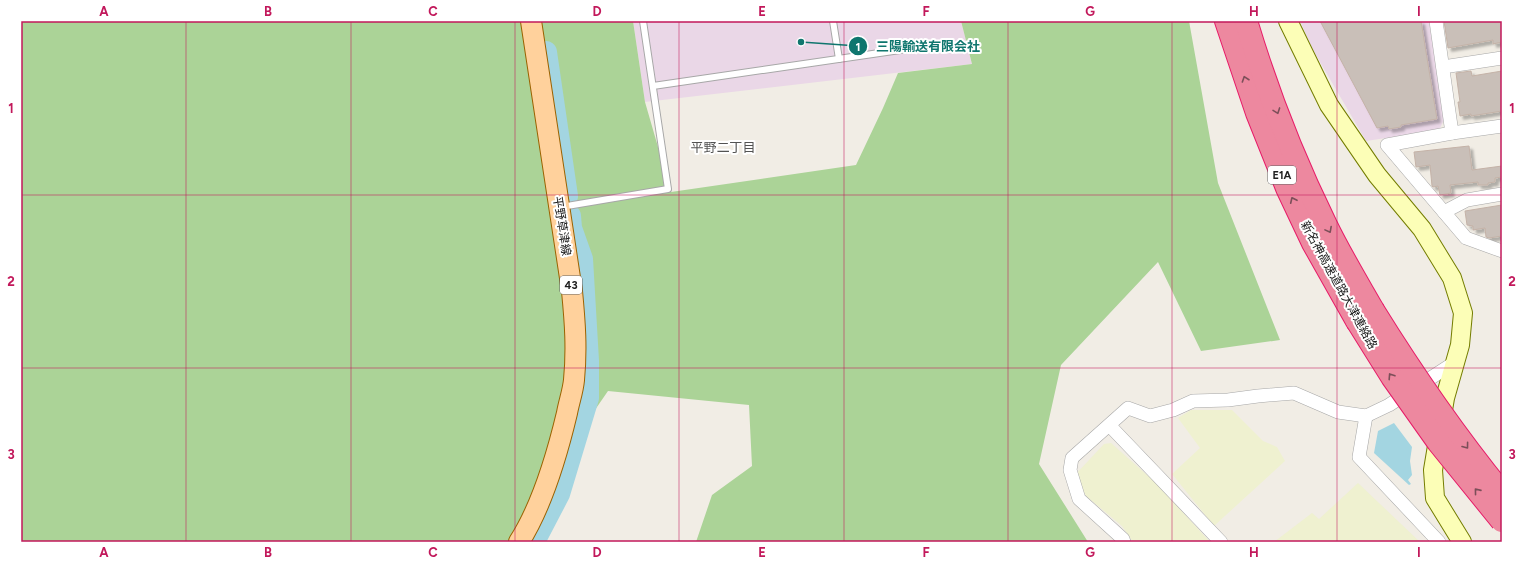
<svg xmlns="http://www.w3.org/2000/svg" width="1523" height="563" font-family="Figtree,'Noto Sans JP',sans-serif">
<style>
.industrial{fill:#ead7e7}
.farmland{fill:#eff1d0}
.forest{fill:#abd397}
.water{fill:#a3d5e1}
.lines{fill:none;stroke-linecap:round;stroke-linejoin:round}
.river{stroke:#a3d5e1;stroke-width:22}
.building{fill:#c9bfb8;stroke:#c4b2a7;filter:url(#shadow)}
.lane-casing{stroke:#a7a7a7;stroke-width:8}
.street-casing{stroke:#a7a7a7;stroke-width:14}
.secondary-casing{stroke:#747d00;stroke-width:20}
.primary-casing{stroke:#9b6200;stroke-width:22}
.highway-casing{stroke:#e71b68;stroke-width:24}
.lane{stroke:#fff;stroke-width:6}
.street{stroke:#fff;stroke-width:13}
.secondary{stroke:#fcfeb7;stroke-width:18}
.primary{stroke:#ffd19c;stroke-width:20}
.highway{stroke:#ed889f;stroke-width:22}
.highway-bridge-casing{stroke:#e71b68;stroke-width:24;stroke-linecap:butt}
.highway-bridge{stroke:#ed889f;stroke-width:22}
.oneway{stroke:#7c4f59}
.grid{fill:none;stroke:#c2185b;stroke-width:1;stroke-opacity:0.55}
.labels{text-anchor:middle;stroke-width:4;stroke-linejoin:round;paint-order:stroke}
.shield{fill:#fff;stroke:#636363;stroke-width:1}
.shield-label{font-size:11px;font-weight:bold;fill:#202020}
.street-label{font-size:12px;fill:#202020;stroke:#fff}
.neighbourhood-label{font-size:13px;fill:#535353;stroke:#fff}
.leader{fill:none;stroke:#0f766e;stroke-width:1.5}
.callout-dot{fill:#0f766e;stroke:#fff;stroke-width:1.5}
.mark-label{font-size:12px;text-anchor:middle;font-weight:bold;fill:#fff}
.callout-label{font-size:13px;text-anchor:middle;font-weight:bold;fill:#0f766e;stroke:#fff;stroke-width:4;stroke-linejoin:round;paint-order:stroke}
.neatline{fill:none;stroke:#c2185b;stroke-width:1.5}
.grid-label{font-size:13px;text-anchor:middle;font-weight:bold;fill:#c2185b}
</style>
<defs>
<filter id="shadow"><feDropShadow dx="3.5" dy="3.5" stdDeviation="1" flood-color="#0004"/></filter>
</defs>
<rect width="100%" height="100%" fill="#f1ede5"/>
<g class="industrial">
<polygon points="633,21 961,21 972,64 645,102"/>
<polygon points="1300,21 1429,21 1444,120 1439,130 1366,141 1313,50"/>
</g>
<g class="farmland">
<polygon points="1191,410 1232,410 1263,441 1277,447 1285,461 1214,526 1172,474 1200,448 1178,418"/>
<polygon points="1111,443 1156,483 1210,542 1133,542 1122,526 1086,496 1075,475 1104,444"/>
<polygon points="1358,483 1420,542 1274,542 1312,513 1319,519"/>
</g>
<polygon class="forest" points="21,21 633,21 645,102 671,192 856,165 883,108 898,73 972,64 961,21 1189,21 1218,183 1280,340 1201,351 1158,262 1061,365 1039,464 1088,542 696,542 712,495 752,466 749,405 608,391 550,475 514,542 21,542"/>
<polygon class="water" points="1394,423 1412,447 1410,461 1412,475 1408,480 1411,484 1409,485 1374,453 1378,431"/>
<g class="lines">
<g class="river">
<polyline points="546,52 567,196"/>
<polyline points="534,542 559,494 588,398 588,361 582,259 571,228 570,216"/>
</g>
</g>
<g class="building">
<polygon points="1320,21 1421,21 1437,119 1401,125 1401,127 1389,129 1388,126 1377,128"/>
<polygon points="1444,21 1502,21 1502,42 1493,44 1493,40 1448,48"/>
<polygon points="1471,71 1472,76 1502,71 1502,111 1471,116 1471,114 1460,116 1458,102 1460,102 1456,73"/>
<polygon points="1469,146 1472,170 1502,166 1502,177 1495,178 1495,182 1488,183 1488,185 1478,185 1478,182 1450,185 1451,193 1440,195 1438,186 1433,187 1432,186 1430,165 1416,167 1414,152"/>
<polygon points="1502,205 1502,236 1489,238 1486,237 1485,228 1473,230 1473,226 1467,225 1465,211"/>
</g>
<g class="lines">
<defs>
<g id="lane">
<polyline points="833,21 839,59"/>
<polyline points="653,86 948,43"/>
<polyline points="561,207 668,189 643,21"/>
</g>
<g id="street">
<polyline points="1436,21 1452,133"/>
<polyline points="1443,67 1502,58"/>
<polyline points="1502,126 1452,133 1387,145 1466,238 1502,251"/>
<polyline points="1444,212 1467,200 1502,194"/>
<polyline points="1366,416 1359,457 1439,542"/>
<polyline points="1110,426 1221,542"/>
<polyline points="1124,542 1123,539 1079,499 1070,470 1072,458 1128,408 1150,416 1173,410 1193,401 1228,400 1258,396 1294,393 1338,412 1366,416 1389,405 1457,361"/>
</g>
<polyline id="secondary" points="1288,21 1329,105 1377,175 1422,229 1452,278 1463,313 1460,345 1445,398 1433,470 1435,498 1462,542"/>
<path id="primary" d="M 519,542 C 542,506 557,455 567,413 C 569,402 573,391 574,380 C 577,349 575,322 572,291 L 531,21"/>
<g id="highway">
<polyline points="1226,21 1257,113 1287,188 1313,243 1357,321"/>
<path d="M 1246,21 C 1267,91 1294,160 1326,225 C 1340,254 1357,282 1373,310"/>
</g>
</defs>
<use href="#lane" class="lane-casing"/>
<use href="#street" class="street-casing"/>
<use href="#secondary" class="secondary-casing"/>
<use href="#primary" class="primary-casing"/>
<use href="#highway" class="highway-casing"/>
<use href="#lane" class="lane"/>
<use href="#street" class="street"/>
<use href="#secondary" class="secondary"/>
<use href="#primary" class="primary"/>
<use href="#highway" class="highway"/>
<defs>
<g id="highway-bridge">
<path d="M 1373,310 C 1412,373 1455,435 1502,493"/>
<polyline points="1357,321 1392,377 1438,442 1502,521"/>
</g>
</defs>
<use href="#highway-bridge" class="highway-bridge-casing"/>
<use href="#highway-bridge" class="highway-bridge"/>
</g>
<defs><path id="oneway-chevron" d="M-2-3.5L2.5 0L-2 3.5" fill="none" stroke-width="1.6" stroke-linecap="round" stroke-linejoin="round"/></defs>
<g class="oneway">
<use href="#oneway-chevron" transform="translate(1245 79) rotate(-109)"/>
<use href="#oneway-chevron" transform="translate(1277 111) rotate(70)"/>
<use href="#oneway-chevron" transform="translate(1293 200) rotate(-115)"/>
<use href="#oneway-chevron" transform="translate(1329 230) rotate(62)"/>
<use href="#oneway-chevron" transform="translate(1391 376) rotate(-123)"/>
<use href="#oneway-chevron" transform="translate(1466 446) rotate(53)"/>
<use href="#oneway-chevron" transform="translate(1477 491) rotate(-129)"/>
</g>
<path class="grid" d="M 186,21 L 186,542M 351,21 L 351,542M 515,21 L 515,542M 679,21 L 679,542M 844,21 L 844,542M 1008,21 L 1008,542M 1172,21 L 1172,542M 1337,21 L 1337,542M 21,195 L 1502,195M 21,368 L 1502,368"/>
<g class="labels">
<g class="shield">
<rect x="1268" y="166" width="28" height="18" rx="3"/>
<rect x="560" y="276" width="22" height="18" rx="3"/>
</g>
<g class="shield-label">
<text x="1282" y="179">E1A</text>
<text x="571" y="289">43</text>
</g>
<g class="street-label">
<text transform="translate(562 226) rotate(81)" y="4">平野草津線</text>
<text transform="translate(1339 285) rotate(61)" y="4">新名神高速道路大津連絡路</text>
</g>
<g class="neighbourhood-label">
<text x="723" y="152">平野二丁目</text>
</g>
</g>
<path class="leader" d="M801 42L858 46"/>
<g class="callout-dot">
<circle cx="801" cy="42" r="4"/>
<circle cx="858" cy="46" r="10"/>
</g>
<g class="mark-label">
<text x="858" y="51">1</text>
</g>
<g class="callout-label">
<text x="928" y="51">三陽輸送有限会社</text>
</g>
<rect width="1523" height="563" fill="none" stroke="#ffffff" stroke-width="44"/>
<rect x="22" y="22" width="1479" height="519" class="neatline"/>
<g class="grid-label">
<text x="104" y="16">A</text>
<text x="268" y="16">B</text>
<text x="433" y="16">C</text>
<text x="597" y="16">D</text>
<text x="762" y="16">E</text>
<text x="926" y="16">F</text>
<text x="1090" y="16">G</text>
<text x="1254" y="16">H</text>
<text x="1419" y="16">I</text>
<text x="11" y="113">1</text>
<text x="1512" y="113">1</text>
<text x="11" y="286">2</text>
<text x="1512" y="286">2</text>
<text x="11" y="459">3</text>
<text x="1512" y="459">3</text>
<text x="104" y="557">A</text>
<text x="268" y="557">B</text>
<text x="433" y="557">C</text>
<text x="597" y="557">D</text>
<text x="762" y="557">E</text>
<text x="926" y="557">F</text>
<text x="1090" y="557">G</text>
<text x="1254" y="557">H</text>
<text x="1419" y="557">I</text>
</g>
</svg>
